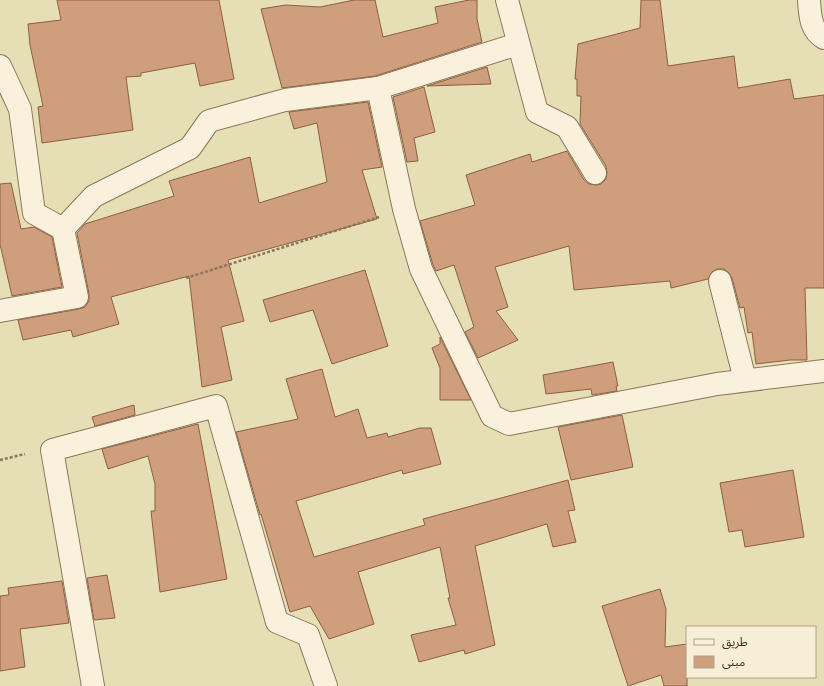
<svg xmlns="http://www.w3.org/2000/svg" width="824" height="686" font-family="'Zilla Slab','Noto Sans Arabic',serif">
<style>
.farmland{fill:#e6deb5;fill-rule:evenodd}
.building{fill:#cf9f7d;stroke:#8d5f41}
.lines{fill:none;stroke-linecap:round;stroke-linejoin:round}
.street-casing{stroke:#8d765c;stroke-width:24}
.path{stroke:#8d765c;stroke-width:2.5;stroke-dasharray:3 2;stroke-linecap:butt}
.street{stroke:#faf1dc;stroke-width:22}
</style>
<rect width="100%" height="100%" fill="#f0e4c8"/>
<path class="farmland" d="M 0,0 L 824,0 L 824,686 L 0,686 ZM 687,627 L 815,627 L 815,677 L 687,677 Z"/>
<g class="building">
<polygon points="57,0 219,0 234,79 200,86 195,63 141,73 141,76 126,77 133,130 42,143 38,107 43,106 30,45 28,24 61,20"/>
<polygon points="354,0 375,0 383,37 438,23 435,7 469,0 477,0 477,19 482,42 375,76 282,88 261,9 286,5 320,7"/>
<polygon points="641,0 660,0 668,66 734,56 738,88 790,79 794,99 824,95 824,288 805,288 807,360 790,360 756,364 752,332 748,333 744,307 740,308 732,278 729,273 724,269 717,269 712,272 708,279 671,288 670,281 574,290 569,246 495,267 508,307 496,311 518,340 478,358 465,332 474,327 454,265 436,271 433,265 420,221 475,205 466,175 530,154 532,162 567,151 584,180 589,184 596,185 601,184 606,179 607,173 606,166 580,124 581,96 577,96 577,79 575,79 578,44 640,28"/>
<polygon points="487,67 491,84 427,86"/>
<polygon points="424,87 435,132 414,138 418,161 407,162 393,97"/>
<polygon points="368,102 382,167 362,170 377,219 228,260 244,321 221,327 232,380 202,387 189,276 111,297 119,324 73,337 71,330 23,340 18,320 79,309 85,307 89,301 89,294 77,233 85,224 174,196 169,181 250,157 259,203 327,182 317,123 294,129 289,112"/>
<polygon points="11,183 21,229 34,227 52,237 62,287 12,296 0,244 0,184"/>
<polygon points="365,270 388,346 332,364 313,310 270,322 263,300"/>
<polygon points="440,337 471,400 440,400 440,368 432,348 440,344"/>
<polygon points="613,362 618,386 616,386 617,391 592,395 591,389 546,394 543,375"/>
<polygon points="322,369 335,417 358,409 367,438 387,433 388,437 420,428 431,428 441,464 403,474 402,470 296,501 314,557 425,525 423,519 568,480 575,510 568,511 576,542 553,547 547,524 475,546 495,645 465,654 464,650 419,662 411,635 456,625 448,598 450,598 440,547 358,572 374,624 329,639 310,606 290,612 261,514 260,515 236,432 298,419 286,379"/>
<polygon points="134,405 135,415 95,426 92,417"/>
<polygon points="622,415 633,467 571,480 558,427"/>
<polygon points="198,424 227,579 160,592 151,511 155,511 155,484 148,456 108,469 102,449"/>
<polygon points="793,470 804,537 745,547 742,530 729,532 720,483"/>
<polygon points="107,575 115,618 94,620 87,578"/>
<polygon points="62,581 69,623 20,629 25,667 0,671 0,596 9,595 8,588"/>
<polygon points="660,589 666,609 665,647 687,644 687,686 664,686 661,675 628,686 602,606"/>
</g>
<g class="lines">
<defs>
<g id="street">
<polyline points="507,0 537,112 567,127 595,173"/>
<path d="M 809,0 C 810,14 810,30 824,38"/>
<polyline points="0,66 20,109 34,213 63,229 77,297 0,311"/>
<polyline points="378,88 404,209 421,269 492,416 509,424 717,384 824,371"/>
<polyline points="63,229 94,196 190,148 209,121 285,100 378,88 518,44"/>
<polyline points="720,281 745,380"/>
<polyline points="93,686 52,450 216,406 277,622 308,635 326,686"/>
</g>
</defs>
<use href="#street" class="street-casing"/>
<g class="path">
<polyline points="186,278 379,217"/>
<polyline points="0,460 25,454"/>
</g>
<use href="#street" class="street"/>
</g>
<rect x="686" y="626" width="130" height="52" fill="#f7eed8" stroke="#ada18e"/>
<rect x="694" y="639" width="20" height="6" fill="#faf1dc" stroke="#ada18e"/>
<text x="722" y="646" font-size="12" fill="#3d2e20">طريق</text>
<rect x="694" y="656" width="20" height="12" fill="#cf9f7d" stroke="#ada18e"/>
<text x="722" y="666" font-size="12" fill="#3d2e20">مبنى</text>
</svg>
